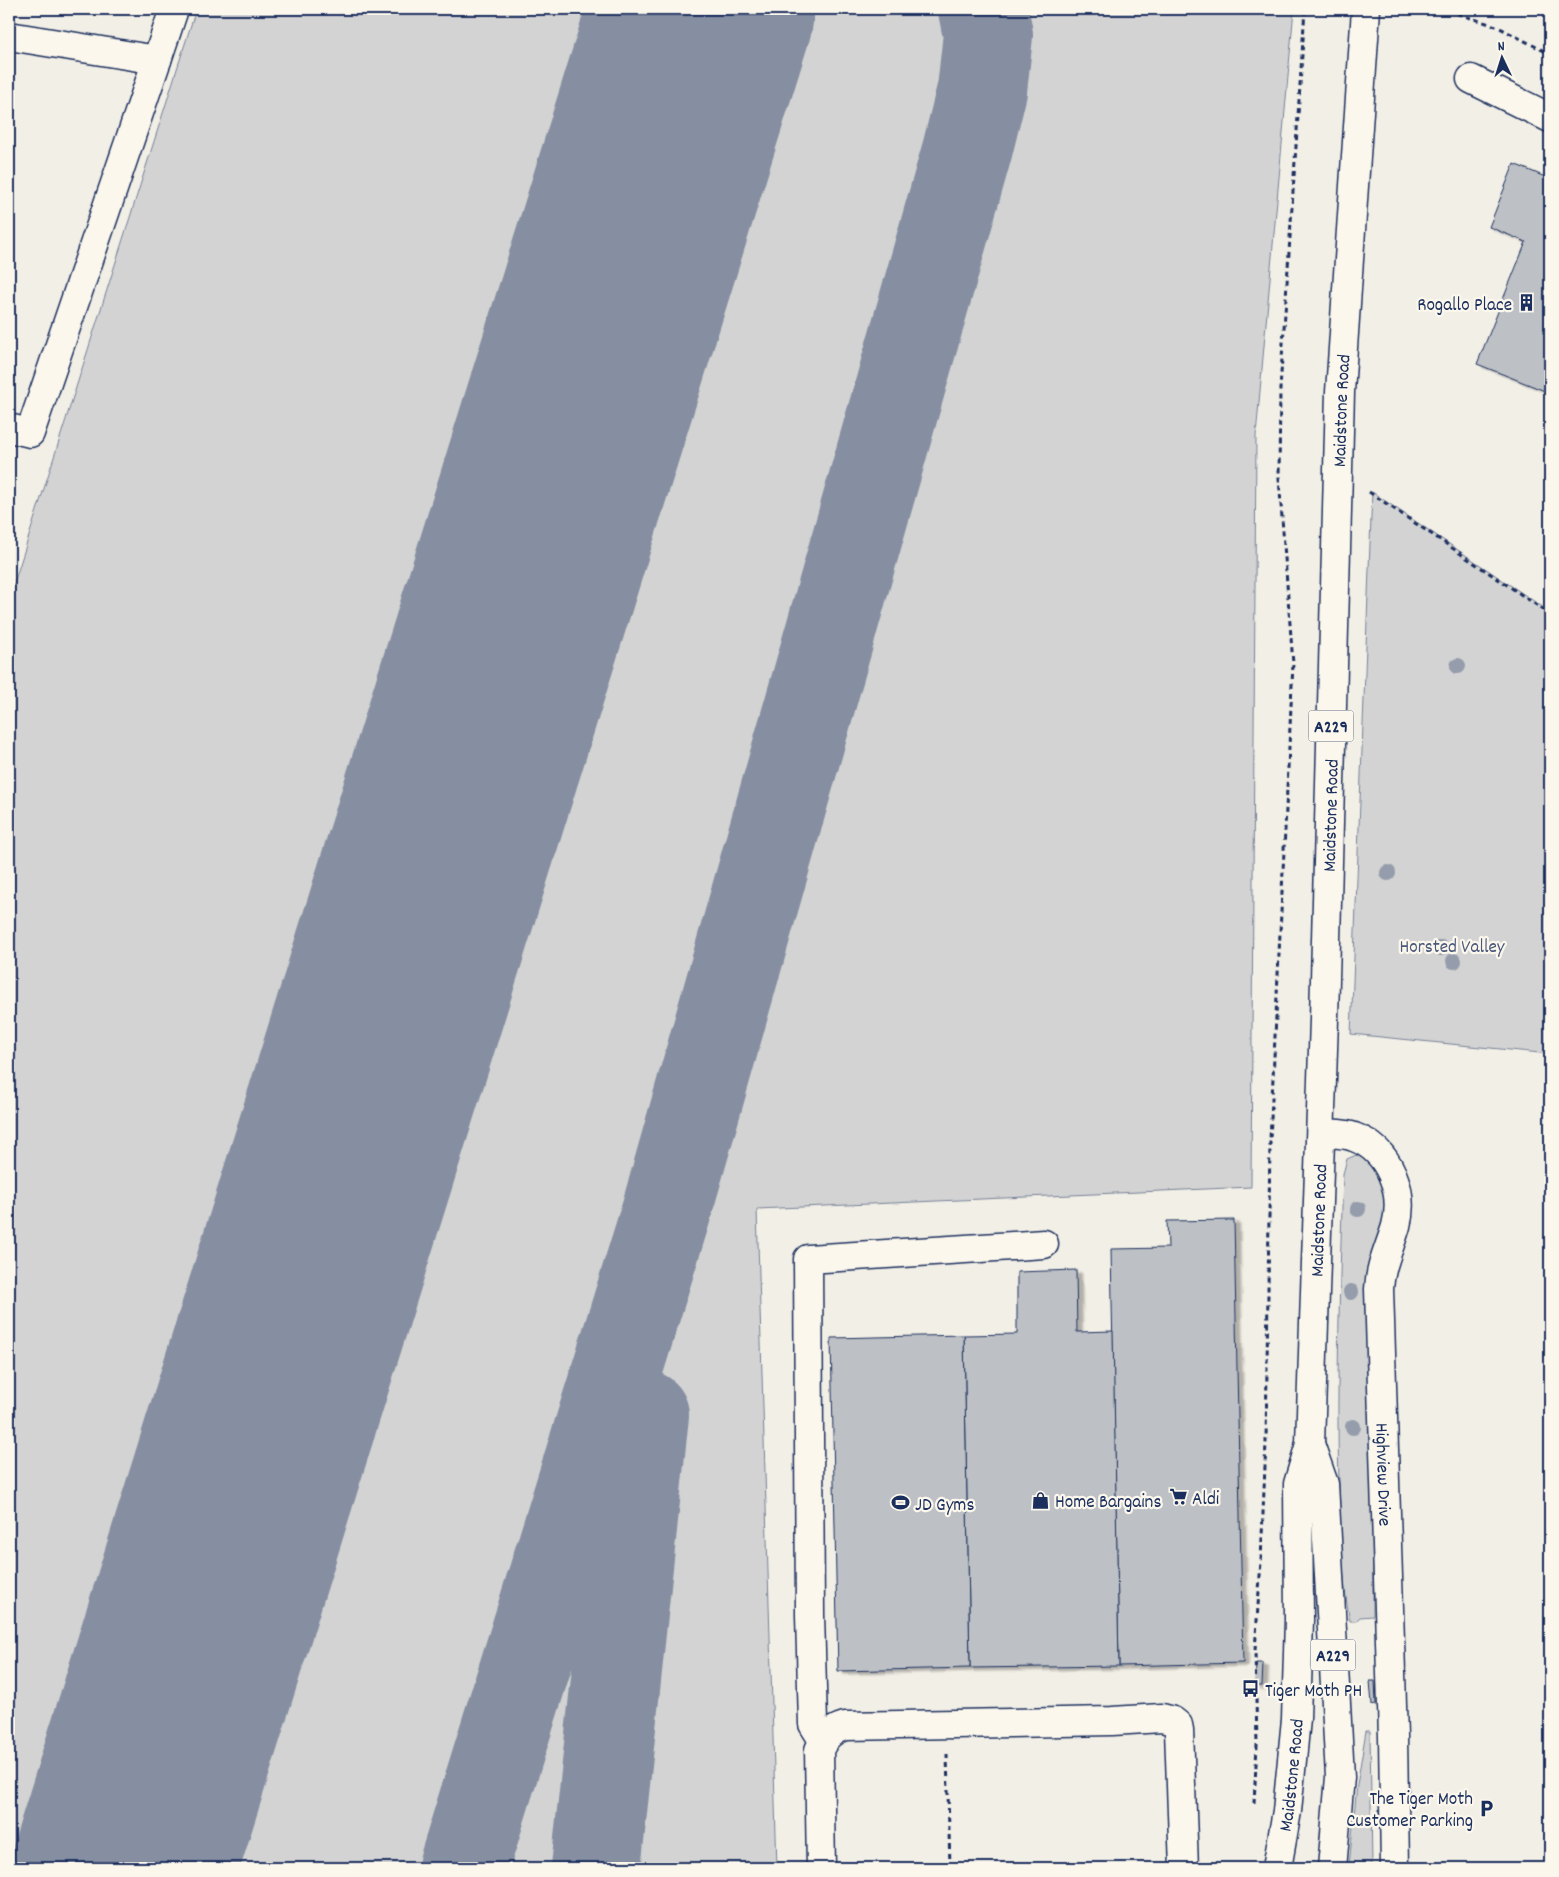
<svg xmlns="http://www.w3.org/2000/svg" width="1559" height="1877" font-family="Dekko,sans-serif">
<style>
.green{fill:#d2d3d2;stroke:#768198}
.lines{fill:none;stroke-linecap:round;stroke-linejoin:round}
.taxiway{stroke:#868fa2;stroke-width:90}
.runway{stroke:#868fa2;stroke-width:224}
.building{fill:#bdc0c4;stroke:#1b2f5e;filter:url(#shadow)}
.minor-casing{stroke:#1b2f5e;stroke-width:31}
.major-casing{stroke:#1b2f5e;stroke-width:31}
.path{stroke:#1b2f5e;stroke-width:3;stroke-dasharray:5 4;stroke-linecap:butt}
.minor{stroke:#fbf7ec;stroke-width:28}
.major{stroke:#fbf7ec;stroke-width:28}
.tree{fill:#959cab}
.labels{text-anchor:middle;stroke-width:4.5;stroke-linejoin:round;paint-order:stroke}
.shield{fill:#fbf7ec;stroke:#5e6b89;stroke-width:1}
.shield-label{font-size:18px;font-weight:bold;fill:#1b2f5e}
.poi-label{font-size:19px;fill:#1b2f5e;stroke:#fbf7ec;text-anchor:start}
.street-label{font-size:19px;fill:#1b2f5e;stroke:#fbf7ec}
.park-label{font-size:19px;fill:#49587b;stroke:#fbf7ec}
</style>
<defs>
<filter id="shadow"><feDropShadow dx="5.5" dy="3" stdDeviation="1" flood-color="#0004"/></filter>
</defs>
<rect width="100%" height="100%" fill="#f2efe6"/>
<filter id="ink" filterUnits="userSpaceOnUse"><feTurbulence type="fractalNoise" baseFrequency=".02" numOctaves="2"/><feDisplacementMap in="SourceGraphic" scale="10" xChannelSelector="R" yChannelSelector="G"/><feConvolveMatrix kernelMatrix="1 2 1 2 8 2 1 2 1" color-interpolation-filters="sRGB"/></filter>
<g filter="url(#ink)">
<g class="green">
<polygon points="196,9 1294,9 1256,436 1251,1187 757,1209 777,1868 9,1868 9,599"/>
<polygon points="1372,492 1550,612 1550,1054 1351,1034"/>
<path d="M 1356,1155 L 1367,1157 L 1386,1191 L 1373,1506 L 1373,1616 L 1360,1617 L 1356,1621 L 1350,1621 C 1341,1577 1341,1530 1339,1485 C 1336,1381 1340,1278 1343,1174 L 1347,1159 Z"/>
<polygon points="1366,1731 1370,1731 1372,1868 1349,1866 1357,1785"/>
</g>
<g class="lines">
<g class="taxiway">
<polyline points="463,1868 665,1216 967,151 982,90 988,35 983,9"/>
<polyline points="596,1868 644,1415"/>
</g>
<polyline class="runway" points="123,1868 702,9"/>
</g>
<g class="building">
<polygon points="1514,164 1550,179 1550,393 1477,364 1526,242 1489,227"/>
<polygon points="1234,1220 1243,1663 1119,1666 1111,1249 1168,1248 1167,1221"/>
<polygon points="1076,1270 1077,1332 1113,1331 1119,1666 970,1668 964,1335 1017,1334 1017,1272"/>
<polygon points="964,1335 970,1668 838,1671 831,1338"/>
<polygon points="1256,1663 1263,1663 1262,1686 1255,1686"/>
<polygon points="1370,1681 1375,1681 1376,1704 1372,1705"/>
</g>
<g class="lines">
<defs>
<g id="minor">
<polyline points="9,36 157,60 174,9"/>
<polyline points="1471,79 1550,118"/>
<polyline points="9,428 30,433 157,60"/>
<path id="s1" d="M 1321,1133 C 1332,1134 1344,1133 1354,1137 C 1390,1150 1405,1192 1396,1226 C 1390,1247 1380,1266 1379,1289 L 1393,1737 L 1395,1868"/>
<polyline points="823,1740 813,1724 810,1615 808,1259 1044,1244"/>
<path d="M 821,1868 L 819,1750 C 825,1737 831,1730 845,1726 L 1112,1721 L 1162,1718 L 1173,1721 L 1178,1725 L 1179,1730 L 1184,1868"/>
</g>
<g id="major">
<polyline points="1310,1444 1324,1484 1340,1777 1332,1868"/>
<path id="s2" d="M 1277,1868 L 1287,1811 L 1296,1719 L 1299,1620 L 1298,1484 L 1310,1444 L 1324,1019 L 1340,392 L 1366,9"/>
</g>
</defs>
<use href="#minor" class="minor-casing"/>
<use href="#major" class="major-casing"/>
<g class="path">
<polyline points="1449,11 1496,26 1550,54"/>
<polyline points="1369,492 1550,614"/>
<polyline points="947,1754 950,1868"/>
<polyline points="1254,1803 1257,1745 1255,1651 1261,1561 1266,1442 1270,1140 1293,664 1279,478 1280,389 1305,9"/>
</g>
<use href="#minor" class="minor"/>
<use href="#major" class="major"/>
</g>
<g class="tree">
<circle cx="1458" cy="666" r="8"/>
<circle cx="1388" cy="873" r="8"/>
<circle cx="1441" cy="948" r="8"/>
<circle cx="1454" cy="961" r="8"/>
<circle cx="1358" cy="1209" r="8"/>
<circle cx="1351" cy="1292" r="8"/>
<circle cx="1353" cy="1427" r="8"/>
</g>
</g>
<defs>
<symbol id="building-bare" viewBox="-9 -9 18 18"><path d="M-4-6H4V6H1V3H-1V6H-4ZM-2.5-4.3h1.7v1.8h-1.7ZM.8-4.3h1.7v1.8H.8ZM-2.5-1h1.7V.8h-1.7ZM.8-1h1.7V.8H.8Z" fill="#1b2f5e" stroke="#fbf7ec" stroke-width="2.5" paint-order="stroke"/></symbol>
<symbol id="supermarket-bare" viewBox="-9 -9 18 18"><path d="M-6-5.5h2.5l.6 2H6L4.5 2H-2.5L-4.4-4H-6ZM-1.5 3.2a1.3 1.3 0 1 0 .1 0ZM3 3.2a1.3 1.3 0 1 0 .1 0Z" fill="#1b2f5e" stroke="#fbf7ec" stroke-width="2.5" paint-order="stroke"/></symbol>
<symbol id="shop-bare" viewBox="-9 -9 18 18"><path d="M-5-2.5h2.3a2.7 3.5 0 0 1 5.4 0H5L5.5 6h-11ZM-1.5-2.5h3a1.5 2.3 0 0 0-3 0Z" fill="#1b2f5e" stroke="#fbf7ec" stroke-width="2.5" paint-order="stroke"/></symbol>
<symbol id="stadium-bare" viewBox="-9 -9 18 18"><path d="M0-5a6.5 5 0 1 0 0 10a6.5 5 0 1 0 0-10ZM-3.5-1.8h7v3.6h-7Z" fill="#1b2f5e" stroke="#fbf7ec" stroke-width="2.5" paint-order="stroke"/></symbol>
<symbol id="bus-bare" viewBox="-9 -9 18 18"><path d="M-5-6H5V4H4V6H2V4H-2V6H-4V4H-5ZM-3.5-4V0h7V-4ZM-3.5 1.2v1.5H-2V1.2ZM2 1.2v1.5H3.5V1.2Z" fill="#1b2f5e" stroke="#fbf7ec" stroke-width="2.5" paint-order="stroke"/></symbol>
<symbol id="parking-bare" viewBox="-9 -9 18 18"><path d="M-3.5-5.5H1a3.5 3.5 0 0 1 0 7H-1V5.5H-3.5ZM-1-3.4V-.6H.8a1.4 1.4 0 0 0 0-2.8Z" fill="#1b2f5e" stroke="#fbf7ec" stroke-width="2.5" paint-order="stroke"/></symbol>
</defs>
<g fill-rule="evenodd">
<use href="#building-bare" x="1514" y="290" width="25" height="25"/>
<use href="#supermarket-bare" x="1166" y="1484" width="25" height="25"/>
<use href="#shop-bare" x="1028" y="1488" width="25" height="25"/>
<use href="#stadium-bare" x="888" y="1490" width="25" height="25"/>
<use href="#bus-bare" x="1238" y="1676" width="25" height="25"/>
<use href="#parking-bare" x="1474" y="1796" width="25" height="25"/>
</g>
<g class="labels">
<g class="shield">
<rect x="1308.5" y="710.5" width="45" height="31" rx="4"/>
<rect x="1310.5" y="1639.5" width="45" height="31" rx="4"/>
</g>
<g class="shield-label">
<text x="1331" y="732">A229</text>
<text x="1333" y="1661">A229</text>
</g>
<g class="poi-label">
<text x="1512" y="310" text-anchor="end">Rogallo Place</text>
<text x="1192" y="1504">Aldi</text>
<text x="1055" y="1507">Home Bargains</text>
<text x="915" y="1510">JD Gyms</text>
<text x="1265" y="1696">Tiger Moth PH</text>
<text x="1473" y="1804" text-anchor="end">The Tiger Moth<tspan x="1473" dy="22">Customer Parking</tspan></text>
</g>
<g class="street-label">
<text dy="7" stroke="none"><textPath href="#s2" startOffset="1461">Maidstone Road</textPath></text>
<text dy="7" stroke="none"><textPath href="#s2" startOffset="1056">Maidstone Road</textPath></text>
<text dy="7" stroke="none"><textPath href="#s2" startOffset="651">Maidstone Road</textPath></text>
<text dy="7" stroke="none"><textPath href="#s1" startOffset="392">Highview Drive</textPath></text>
<text dy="7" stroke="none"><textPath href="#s2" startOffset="94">Maidstone Road</textPath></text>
</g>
<g class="park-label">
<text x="1452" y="952">Horsted Valley</text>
</g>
</g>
<rect width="1559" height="1877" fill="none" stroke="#fbf7ec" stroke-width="30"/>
<rect x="15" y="15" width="1529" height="1847" fill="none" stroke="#1b2f5e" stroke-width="2" filter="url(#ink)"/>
<g transform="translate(1502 58) rotate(356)" stroke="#fbf7ec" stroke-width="4" paint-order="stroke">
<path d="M0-4L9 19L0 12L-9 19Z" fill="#1b2f5e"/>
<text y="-8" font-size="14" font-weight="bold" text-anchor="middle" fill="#1b2f5e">N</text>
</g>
</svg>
